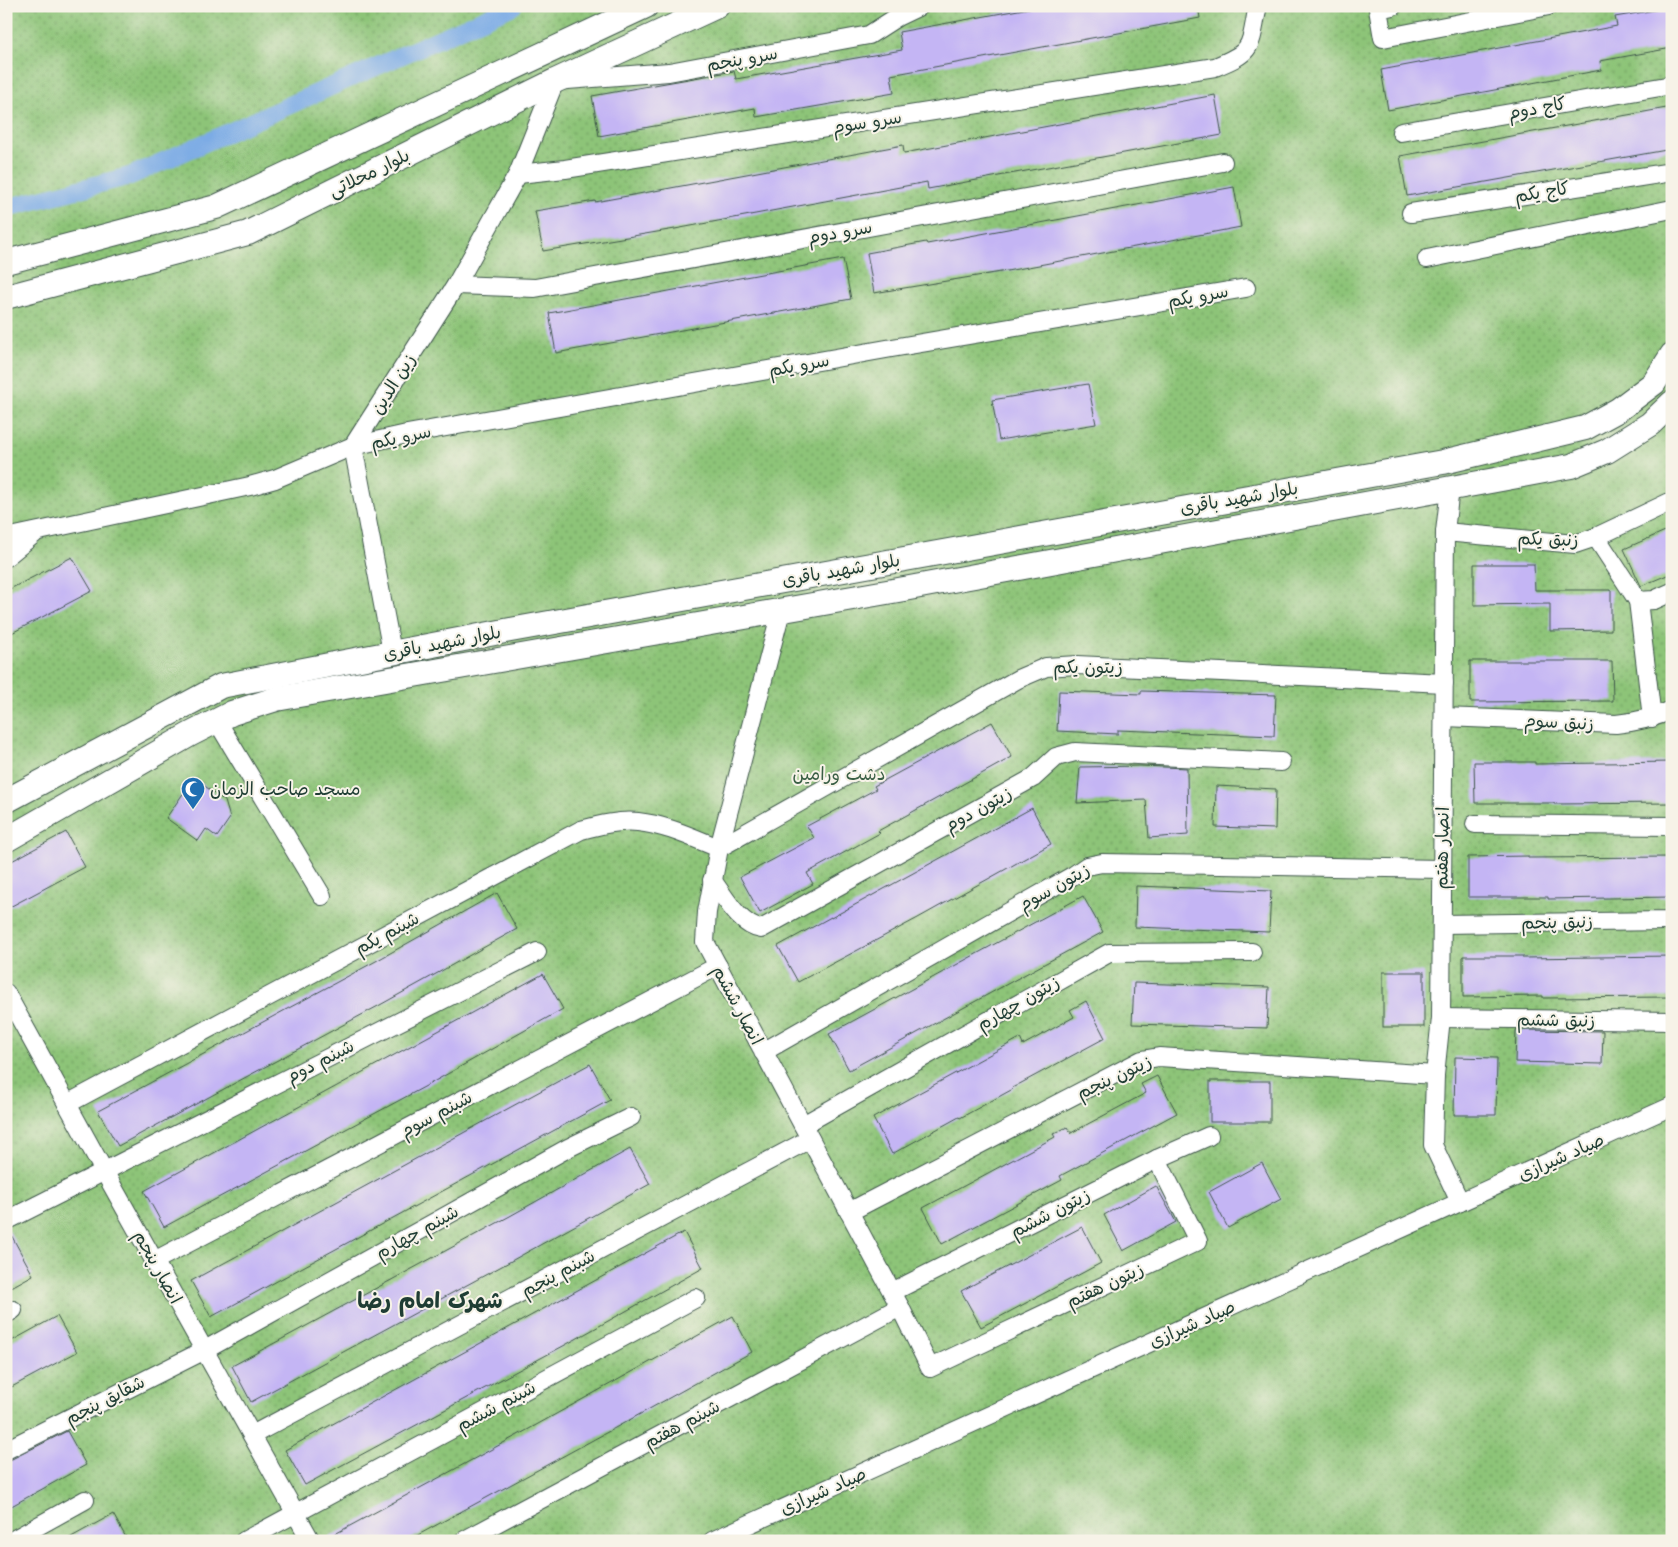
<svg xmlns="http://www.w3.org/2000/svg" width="1678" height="1547" font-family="Mali,'Playpen Sans Arabic',sans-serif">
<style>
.park{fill:url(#park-dots);stroke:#568056}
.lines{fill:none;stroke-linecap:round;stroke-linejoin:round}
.canal{stroke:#7babe5;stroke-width:18}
.building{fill:#c4b5f4}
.street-casing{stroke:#3e564a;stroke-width:20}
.secondary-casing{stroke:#3e564a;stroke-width:26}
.street{stroke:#fff;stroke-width:18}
.secondary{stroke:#fff;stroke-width:24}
.labels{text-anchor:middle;stroke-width:4;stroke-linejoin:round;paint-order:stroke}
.street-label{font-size:18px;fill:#1f3d34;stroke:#f7f3e8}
.park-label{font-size:18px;fill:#3a5f45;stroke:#f7f3e8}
.poi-label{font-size:18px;fill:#1f3d34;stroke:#f7f3e8;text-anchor:start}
.district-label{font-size:22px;font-weight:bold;fill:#1f3d34;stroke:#f7f3e8}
</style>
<defs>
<pattern id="park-dots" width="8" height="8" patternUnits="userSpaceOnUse" patternTransform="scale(1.25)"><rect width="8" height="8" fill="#8dc478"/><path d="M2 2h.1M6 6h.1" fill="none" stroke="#73a063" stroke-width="1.8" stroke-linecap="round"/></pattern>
</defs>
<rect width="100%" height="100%" fill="#f7f3e8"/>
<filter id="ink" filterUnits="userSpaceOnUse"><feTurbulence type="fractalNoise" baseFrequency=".02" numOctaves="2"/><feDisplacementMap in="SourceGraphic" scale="10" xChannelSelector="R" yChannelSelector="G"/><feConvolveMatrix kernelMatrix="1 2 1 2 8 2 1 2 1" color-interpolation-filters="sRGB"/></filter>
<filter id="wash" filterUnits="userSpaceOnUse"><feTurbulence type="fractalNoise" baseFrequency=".0096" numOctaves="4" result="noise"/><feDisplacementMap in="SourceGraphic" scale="20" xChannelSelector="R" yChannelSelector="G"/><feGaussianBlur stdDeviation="1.12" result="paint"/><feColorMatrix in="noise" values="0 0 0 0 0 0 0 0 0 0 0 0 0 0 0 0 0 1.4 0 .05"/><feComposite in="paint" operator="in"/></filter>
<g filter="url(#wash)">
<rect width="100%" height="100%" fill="#f0e2c5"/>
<rect class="park" x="6" y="6" width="1666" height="1535"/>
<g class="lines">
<polyline class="canal" points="6,208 130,176 513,6"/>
</g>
<g id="blocks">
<g class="building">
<polygon points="1040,6 1198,6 1200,18 891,75 894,93 756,117 755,108 599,136 592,96 734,71 736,79 902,50 899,32"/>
<polygon points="1672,7 1672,48 1600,61 1601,70 1388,110 1381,70 1617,26 1615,17"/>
<polygon points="1215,95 1222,135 928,189 927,182 675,229 543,251 535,211 595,201 595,202 903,145 904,153"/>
<polygon points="1672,107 1672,149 1407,196 1400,156"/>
<polygon points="1234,187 1241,227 1007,271 874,293 867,253 926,242 927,244"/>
<polygon points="843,259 851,299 556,353 549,313"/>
<polygon points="1088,384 1096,424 999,440 992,400"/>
<polygon points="1672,528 1672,573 1641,586 1624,549"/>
<polygon points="72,557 92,591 6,636 6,591"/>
<polygon points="1474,564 1534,564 1535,590 1611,590 1611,630 1550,631 1550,604 1474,605"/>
<polygon points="1470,661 1612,661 1613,701 1470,702"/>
<polygon points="1059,691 1141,694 1141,691 1276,695 1274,736 1118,730 1118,734 1057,731"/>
<polygon points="992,722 1012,757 878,831 880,833 807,873 813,884 760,913 740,877 814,838 807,826 876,789 874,786"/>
<polygon points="1474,762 1535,762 1535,764 1672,762 1672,803 1554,804 1554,803 1475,803"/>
<polygon points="1141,766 1187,768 1188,835 1149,838 1146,800 1077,803 1080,767"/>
<polygon points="194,778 225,801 230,818 217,837 206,829 198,841 166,818"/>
<polygon points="1216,786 1276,789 1275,829 1215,827"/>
<polygon points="1032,808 1051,844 918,918 798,982 778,946 831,917 831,918"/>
<polygon points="66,832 85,867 6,909 6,864"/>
<polygon points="1528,856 1528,858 1672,857 1672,897 1548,899 1548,897 1468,897 1468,857"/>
<polygon points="1136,886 1271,891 1269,932 1135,927"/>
<polygon points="497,893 517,929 380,1005 118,1146 98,1111 376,961"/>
<polygon points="1083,896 1103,932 849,1070 829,1034"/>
<polygon points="1463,956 1523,956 1523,958 1672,956 1672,997 1543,998 1543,996 1463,997"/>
<rect x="1383" y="972" width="41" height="55"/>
<polygon points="543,974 563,1009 426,1086 164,1227 144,1191"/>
<polygon points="1134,983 1269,987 1267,1028 1132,1024"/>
<polygon points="1086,1001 1105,1038 1012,1088 1013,1089 960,1118 959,1117 892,1154 873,1118 1020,1038 1023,1045 1074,1017 1070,1010"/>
<polygon points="1516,1030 1603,1031 1602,1064 1515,1062"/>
<polygon points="1455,1057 1497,1058 1496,1115 1454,1115"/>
<polygon points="590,1064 610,1100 211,1317 191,1281"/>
<polygon points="1157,1076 1177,1113 1060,1176 1062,1180 942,1244 923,1208 1055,1137 1053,1134 1067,1127 1071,1133 1146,1093 1141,1084"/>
<rect x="1210" y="1081" width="60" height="41"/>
<polygon points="630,1149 650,1184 513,1260 251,1402 232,1366 510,1216"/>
<polygon points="1262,1163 1281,1199 1228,1228 1209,1192"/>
<polygon points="1156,1186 1176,1222 1123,1251 1104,1215"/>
<polygon points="1082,1227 1101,1263 981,1327 961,1291"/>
<polygon points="9,1231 33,1275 6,1290 6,1232"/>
<polygon points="684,1232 703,1268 567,1344 305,1485 285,1450"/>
<polygon points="57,1316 77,1352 6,1390 6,1344"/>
<polygon points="733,1316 752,1352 615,1428 407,1541 322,1541 529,1429"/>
<polygon points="67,1431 86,1465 6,1509 6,1462"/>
<polygon points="113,1514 128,1541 64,1541"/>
</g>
</g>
</g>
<g filter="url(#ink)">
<use href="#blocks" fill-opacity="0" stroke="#3e564a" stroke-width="1"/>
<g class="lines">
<defs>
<g id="street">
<polyline points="1393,6 1378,9 1383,38 1549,6"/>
<polyline points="1401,132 1672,85"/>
<path d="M 518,174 L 565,169 L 1215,67 C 1252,52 1250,49 1257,10 L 1257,6"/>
<polyline points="1411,213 1672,172"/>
<polyline points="1427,259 1672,209"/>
<polyline points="456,285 535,288 1223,162"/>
<polyline points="1450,488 1445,532 1441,1018 1435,1075 1433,1145 1460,1202"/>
<polyline points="1445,532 1575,544 1596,537 1672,501"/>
<polyline points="1596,537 1638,601 1654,600 1672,592"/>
<polyline points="6,538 250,486 275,479 353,446 456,285 518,174 555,81 669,72 869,35 897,17 920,6"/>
<polyline points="6,557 34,534"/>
<polyline points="1638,601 1652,718"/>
<polyline points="781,611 719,848 707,912 705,942 900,1307 930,1368 1198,1241 1157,1159"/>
<polyline points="392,652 353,446 407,434 892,348 1246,288"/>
<path d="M 1444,717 L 1616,724 C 1636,722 1653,718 1672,710"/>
<polyline points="217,721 322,896"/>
<polyline points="1475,824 1672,826"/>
<path d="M 712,880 C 725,897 739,925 761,929 L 1033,778 L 1056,757 L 1075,752 L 1281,762"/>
<polyline points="1442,924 1667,921 1672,920"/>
<polyline points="6,993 104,1171 311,1541"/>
<polyline points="1441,1018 1672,1021"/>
<polyline points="763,1052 1074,875 1087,866 1102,863 1442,869"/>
<path d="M 67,1104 L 581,830 C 600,825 620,820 638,822 C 666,825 693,838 719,848 L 1018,679 L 1046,667 L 1077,665 L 1444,683"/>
<polyline points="803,1125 1109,953 1252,952"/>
<polyline points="849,1212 1142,1060 1159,1057 1435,1075"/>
<polyline points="6,1221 537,952"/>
<polyline points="154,1261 718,966"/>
<polyline points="892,1292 1157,1159 1209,1136"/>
<polyline points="6,1314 13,1310"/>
<polyline points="252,1435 810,1139"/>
<polyline points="6,1450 205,1350 568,1148 631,1117"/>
<polyline points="11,1541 85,1500"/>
<polyline points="244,1541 696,1298"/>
<polyline points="463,1541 900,1307"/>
<polyline points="712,1541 1672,1106"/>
</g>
<g id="secondary">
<polyline points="6,262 216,207 646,6"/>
<polyline points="6,297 248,233 555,81 717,6"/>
<polyline points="6,801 221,686 505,631 1443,462 1585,428 1618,410 1654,383 1672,355"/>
<polyline points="6,840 189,735 232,713 276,699 904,589 1571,466 1607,451 1650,424 1672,403"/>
</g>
</defs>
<use href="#street" class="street-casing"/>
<use href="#secondary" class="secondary-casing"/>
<use href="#street" class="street"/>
<use href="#secondary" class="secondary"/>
</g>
</g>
<defs>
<symbol id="mosque-pin" viewBox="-11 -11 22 30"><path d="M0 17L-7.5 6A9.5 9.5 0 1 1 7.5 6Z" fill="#1f6fb2" stroke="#f7f3e8"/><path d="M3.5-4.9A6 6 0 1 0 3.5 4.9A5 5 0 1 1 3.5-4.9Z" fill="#fff"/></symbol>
</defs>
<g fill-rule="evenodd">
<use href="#mosque-pin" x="179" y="775" width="28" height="38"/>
</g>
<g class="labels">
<g class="street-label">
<text transform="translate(742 59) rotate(-10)" y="6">سرو پنجم</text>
<text transform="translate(1537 108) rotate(-10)" y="6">کاج دوم</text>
<text transform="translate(867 122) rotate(-9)" y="6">سرو سوم</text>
<text transform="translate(369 173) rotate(-26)" y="6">بلوار محلاتی</text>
<text transform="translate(1542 192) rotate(-9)" y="6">کاج یکم</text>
<text transform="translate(840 232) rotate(-10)" y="6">سرو دوم</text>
<text transform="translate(1198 296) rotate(-10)" y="6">سرو یکم</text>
<text transform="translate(799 365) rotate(-10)" y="6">سرو یکم</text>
<text transform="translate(393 384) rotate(-58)" y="6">زین الدین</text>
<text transform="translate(401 437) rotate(-12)" y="6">سرو یکم</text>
<text transform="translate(1239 498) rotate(-10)" y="6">بلوار شهید باقری</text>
<text transform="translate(1548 539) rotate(2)" y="6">زنبق یکم</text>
<text transform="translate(841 570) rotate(-10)" y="6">بلوار شهید باقری</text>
<text transform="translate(442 643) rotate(-11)" y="6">بلوار شهید باقری</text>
<text x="1088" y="673">زیتون یکم</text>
<text transform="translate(1559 722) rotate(3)" y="6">زنبق سوم</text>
<text transform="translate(978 809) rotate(-29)" y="6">زیتون دوم</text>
<text transform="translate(1442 848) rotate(-89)" y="6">انصار هفتم</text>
<text transform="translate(1054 887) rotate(-29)" y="6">زیتون سوم</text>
<text transform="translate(1557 922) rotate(-1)" y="6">زنبق پنجم</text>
<text transform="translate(387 933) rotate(-28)" y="6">شبنم یکم</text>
<text transform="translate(1018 1003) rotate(-30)" y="6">زیتون چهارم</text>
<text transform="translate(738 1005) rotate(62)" y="6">انصار ششم</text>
<text transform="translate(1556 1020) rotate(1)" y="6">زنبق ششم</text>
<text transform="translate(320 1061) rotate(-27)" y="6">شبنم دوم</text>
<text transform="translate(1114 1077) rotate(-25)" y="6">زیتون پنجم</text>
<text transform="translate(436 1114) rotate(-28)" y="6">شبنم سوم</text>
<text transform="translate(1561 1157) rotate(-24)" y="6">صیاد شیرازی</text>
<text transform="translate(1050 1213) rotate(-27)" y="6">زیتون ششم</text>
<text transform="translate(417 1232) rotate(-29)" y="6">شبنم چهارم</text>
<text transform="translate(158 1267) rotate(61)" y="6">انصار پنجم</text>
<text transform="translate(558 1273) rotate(-28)" y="6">شبنم پنجم</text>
<text transform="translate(1105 1285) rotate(-25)" y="6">زیتون هفتم</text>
<text transform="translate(1192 1324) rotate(-24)" y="6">صیاد شیرازی</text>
<text transform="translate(105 1400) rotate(-27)" y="6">شقایق پنجم</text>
<text transform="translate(496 1406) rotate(-28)" y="6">شبنم ششم</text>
<text transform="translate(682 1424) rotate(-28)" y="6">شبنم هفتم</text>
<text transform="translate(823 1491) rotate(-24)" y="6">صیاد شیرازی</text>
</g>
<g class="park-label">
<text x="839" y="780">دشت ورامین</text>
</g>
<g class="poi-label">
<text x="210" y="795">مسجد صاحب الزمان</text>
</g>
<g class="district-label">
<text x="430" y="1308">شهرک امام رضا</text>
</g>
</g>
<rect width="1678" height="1547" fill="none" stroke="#f7f3e8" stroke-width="25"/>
</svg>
